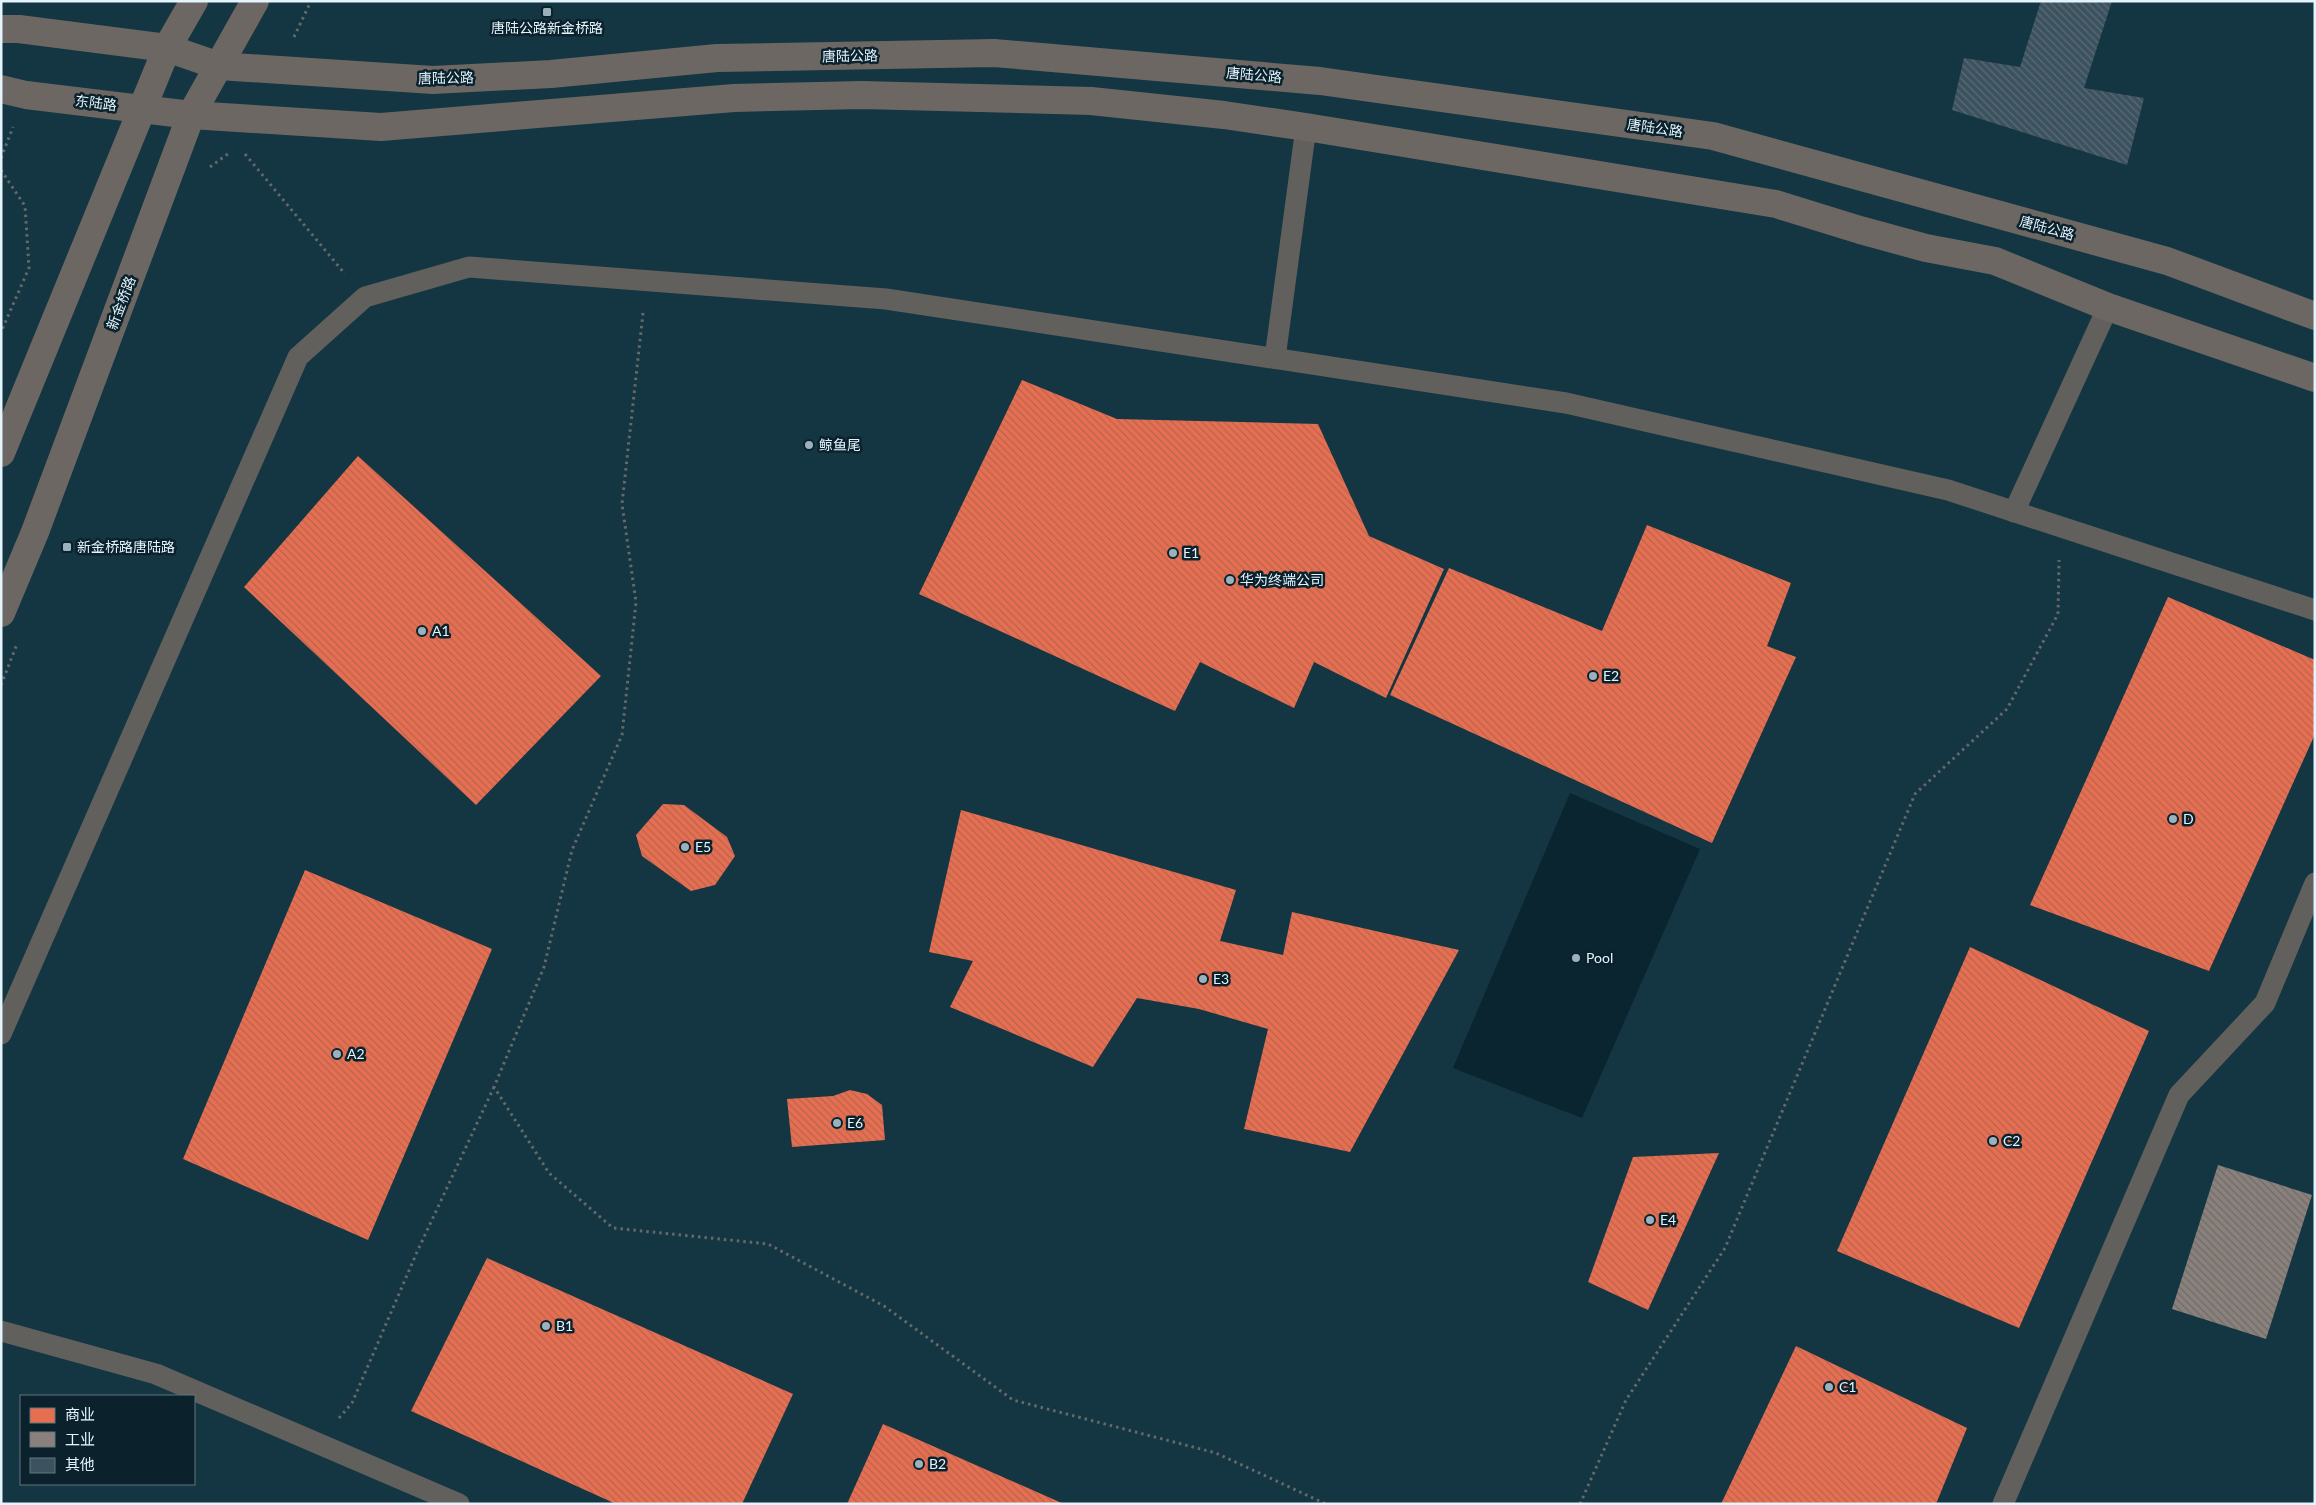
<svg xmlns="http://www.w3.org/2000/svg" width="2316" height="1505" font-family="Lato,'Noto Sans SC',sans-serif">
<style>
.water{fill:#0a2430}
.shops{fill:url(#shops-back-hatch)}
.industry{fill:url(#industry-back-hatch)}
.building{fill:url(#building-back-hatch)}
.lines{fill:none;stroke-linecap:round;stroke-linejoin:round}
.path{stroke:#64696a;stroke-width:3;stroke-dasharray:2.5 4;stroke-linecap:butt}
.lane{stroke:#62605c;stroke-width:21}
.secondary{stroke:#6c6763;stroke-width:28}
.poi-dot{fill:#9bb1bc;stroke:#0b222d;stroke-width:2}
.labels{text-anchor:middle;stroke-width:5;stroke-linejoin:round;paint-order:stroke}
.poi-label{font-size:14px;fill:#e3f4fd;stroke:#0b222d;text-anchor:start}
.street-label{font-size:14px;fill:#e3f4fd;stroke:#0b222d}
</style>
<defs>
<pattern id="shops-back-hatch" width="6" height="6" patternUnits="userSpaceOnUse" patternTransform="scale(1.25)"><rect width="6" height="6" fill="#e76f51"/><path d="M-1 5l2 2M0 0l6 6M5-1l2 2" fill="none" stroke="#b66450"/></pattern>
<pattern id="industry-back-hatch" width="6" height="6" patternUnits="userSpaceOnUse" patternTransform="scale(1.25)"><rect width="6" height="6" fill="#8a817c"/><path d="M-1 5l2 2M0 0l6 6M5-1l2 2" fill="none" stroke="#6e6b69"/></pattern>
<pattern id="building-back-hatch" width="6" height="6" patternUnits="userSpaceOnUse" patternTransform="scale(1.25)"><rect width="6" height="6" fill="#3d525f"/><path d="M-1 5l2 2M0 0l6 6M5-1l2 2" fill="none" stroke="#596c77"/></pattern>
</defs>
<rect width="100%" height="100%" fill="#143542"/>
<polygon class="water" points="1570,793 1700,849 1582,1118 1453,1068"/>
<g class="shops">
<polygon points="1022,380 1117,419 1318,424 1369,536 1444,569 1386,698 1314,662 1294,708 1200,662 1175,711 919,594"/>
<polygon points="358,456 601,676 476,805 244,587"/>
<polygon points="1647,525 1791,583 1767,646 1796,657 1712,843 1390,695 1449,568 1602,631"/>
<polygon points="2168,597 2315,660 2315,734 2209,971 2030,905"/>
<polygon points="663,804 684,805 727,837 735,856 715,885 691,891 642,856 636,835"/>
<polygon points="961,810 1236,890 1220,941 1283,955 1292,912 1459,950 1350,1152 1244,1129 1268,1029 1199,1009 1137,998 1093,1067 950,1007 973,961 929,952"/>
<polygon points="305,870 492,949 368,1240 183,1159"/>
<polygon points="1970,947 2149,1031 2019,1328 1837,1251"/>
<polygon points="850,1090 867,1094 882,1105 885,1140 792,1147 787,1099 833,1096"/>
<polygon points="1719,1153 1648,1310 1588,1282 1633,1157"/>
<polygon points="487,1258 793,1394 742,1504 616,1504 411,1411"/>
<polygon points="1796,1346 1967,1428 1936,1504 1721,1504"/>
<polygon points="883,1424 1064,1504 847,1504"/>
</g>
<polygon class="industry" points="2218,1165 2312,1195 2266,1339 2172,1309"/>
<polygon class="building" points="2041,1 2112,1 2084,88 2144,98 2127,165 1952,110 1964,58 2020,67"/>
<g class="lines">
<g class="path">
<polyline points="294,37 311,1"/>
<polyline points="245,154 345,274"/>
<polyline points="1,158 13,127"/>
<polyline points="210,167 229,153"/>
<polyline points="1,170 25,206 29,268 1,332"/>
<polyline points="643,313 622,504 636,602 622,735 572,850 544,967 494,1087 549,1173 613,1228 768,1244 884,1306 1013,1400 1216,1453 1326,1504"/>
<polyline points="1,685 17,644"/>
<polyline points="339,1418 352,1403 417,1252 494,1087"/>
<polyline points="1580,1504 1626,1400 1725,1248 1915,794 2007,709 2058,614 2059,560"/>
</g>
<g class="lane">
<polyline points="1275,358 1306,127"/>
<polyline points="2014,512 2108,307"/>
<polyline points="1,1034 298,357 365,297 469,267 886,299 1566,403 1948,490 2315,610"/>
<polyline points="1,1331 156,1374 459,1504"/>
<polyline points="2003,1504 2179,1095 2265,1003 2315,883"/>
</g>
<g class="secondary">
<polyline points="1,29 19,29 167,48 219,66 433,80 551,74 717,58 994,53 1320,81 1713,136 2167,261 2315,316"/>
<polyline points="1,89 26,95 191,115 381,127 734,98 862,95 1091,101 1224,115 1306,127 1776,204 1860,230 1926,248 1995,261 2108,307 2315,378"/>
<polyline points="1,453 167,48 194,1"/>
<polyline points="1,613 35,532 191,115 255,1"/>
</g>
</g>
<g class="poi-dot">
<rect x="542" y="7" width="10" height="10" rx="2.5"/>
<circle cx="809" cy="445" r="5"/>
<rect x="62" y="542" width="10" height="10" rx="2.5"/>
<circle cx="1173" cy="553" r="5"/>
<circle cx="1230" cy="580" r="5"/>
<circle cx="422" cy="631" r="5"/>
<circle cx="1593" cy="676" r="5"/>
<circle cx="2173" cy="819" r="5"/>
<circle cx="685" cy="847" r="5"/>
<circle cx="1576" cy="958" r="5"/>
<circle cx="1203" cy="979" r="5"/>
<circle cx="337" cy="1054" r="5"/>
<circle cx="837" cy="1123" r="5"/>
<circle cx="1993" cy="1141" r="5"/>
<circle cx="1650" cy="1220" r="5"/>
<circle cx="546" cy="1326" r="5"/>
<circle cx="1829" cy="1387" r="5"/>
<circle cx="919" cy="1464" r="5"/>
</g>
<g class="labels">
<g class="poi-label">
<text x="547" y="33" text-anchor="middle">唐陆公路新金桥路</text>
<text x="819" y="450">鲸鱼尾</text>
<text x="77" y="552">新金桥路唐陆路</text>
<text x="1183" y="558">E1</text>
<text x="1240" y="585">华为终端公司</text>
<text x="432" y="636">A1</text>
<text x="1603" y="681">E2</text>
<text x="2183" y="824">D</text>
<text x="695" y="852">E5</text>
<text x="1586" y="963">Pool</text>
<text x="1213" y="984">E3</text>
<text x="347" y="1059">A2</text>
<text x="847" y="1128">E6</text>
<text x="2003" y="1146">C2</text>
<text x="1660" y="1225">E4</text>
<text x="556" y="1331">B1</text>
<text x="1839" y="1392">C1</text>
<text x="929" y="1469">B2</text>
</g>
<g class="street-label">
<text transform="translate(850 56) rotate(-1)" y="5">唐陆公路</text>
<text transform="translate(1254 75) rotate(5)" y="5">唐陆公路</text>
<text transform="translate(446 78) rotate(-1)" y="5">唐陆公路</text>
<text transform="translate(96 103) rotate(7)" y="5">东陆路</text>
<text transform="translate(1655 128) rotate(8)" y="5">唐陆公路</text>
<text transform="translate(2047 228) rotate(15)" y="5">唐陆公路</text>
<text transform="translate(121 303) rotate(-69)" y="5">新金桥路</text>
</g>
</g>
<rect width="2316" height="1505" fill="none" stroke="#e3f4fd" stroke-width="5"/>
<rect x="20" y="1395" width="175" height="90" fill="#0b222d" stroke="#617680"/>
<rect x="30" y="1408" width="25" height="15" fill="#e76f51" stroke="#617680"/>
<text x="65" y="1420" font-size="15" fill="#e3f4fd">商业</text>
<rect x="30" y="1432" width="25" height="15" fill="#8a817c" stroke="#617680"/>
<text x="65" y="1445" font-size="15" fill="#e3f4fd">工业</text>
<rect x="30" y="1458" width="25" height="15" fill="#3d525f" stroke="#617680"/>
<text x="65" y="1470" font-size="15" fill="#e3f4fd">其他</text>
</svg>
